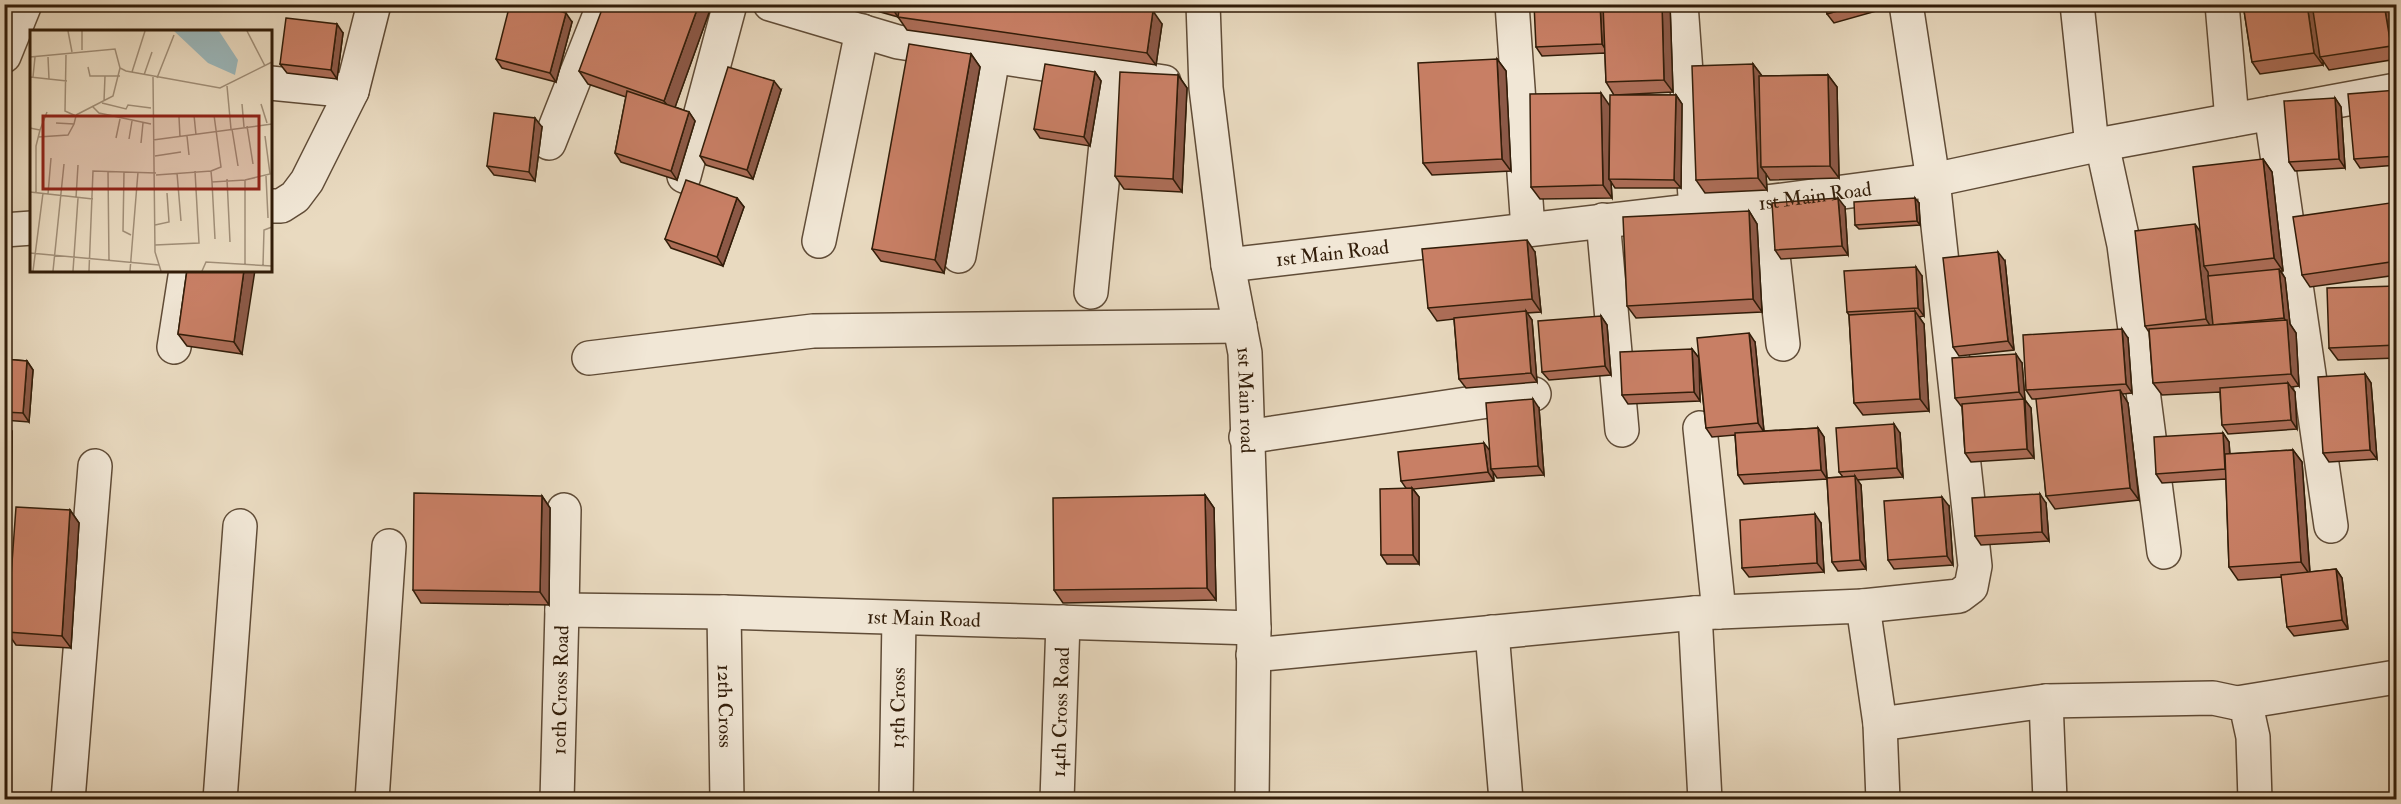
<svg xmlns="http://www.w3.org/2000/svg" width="2401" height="804" font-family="'IM FELL Double Pica',serif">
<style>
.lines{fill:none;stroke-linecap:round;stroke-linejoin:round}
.minor-casing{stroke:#604c37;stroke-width:36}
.minor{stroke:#f1e7d6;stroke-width:33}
.wall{fill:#ac6d57;stroke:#321d09;stroke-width:1.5}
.shaded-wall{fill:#8c5947;stroke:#321d09;stroke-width:1.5}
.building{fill:#c87f65;stroke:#321d09;stroke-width:1.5}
.labels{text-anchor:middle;stroke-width:5;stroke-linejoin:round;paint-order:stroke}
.street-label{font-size:20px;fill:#321d09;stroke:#f1e7d6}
.inset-road{fill:none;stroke:#a08e77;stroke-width:1.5}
.view{fill:#8f2418;fill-opacity:0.15;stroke:#8f2418;stroke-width:3}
.inset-edge{fill:none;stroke:#321d09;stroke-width:3}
</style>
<rect width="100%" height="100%" fill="#e9dac0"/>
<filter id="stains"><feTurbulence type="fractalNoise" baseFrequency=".00333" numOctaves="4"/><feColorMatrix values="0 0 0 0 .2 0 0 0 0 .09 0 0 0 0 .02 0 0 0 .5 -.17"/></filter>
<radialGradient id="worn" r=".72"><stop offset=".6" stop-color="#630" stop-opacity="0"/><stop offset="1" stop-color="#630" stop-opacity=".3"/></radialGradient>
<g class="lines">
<defs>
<g id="minor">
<polyline points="770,4 898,42 1164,82"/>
<path id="s1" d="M 1203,4 L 1206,88 L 1214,153 L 1228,265 L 1245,353 L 1254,628 L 1252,800"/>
<polyline points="1512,4 1528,229"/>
<polyline points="1681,4 1696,210"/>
<polyline points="2077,4 2092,146"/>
<polyline points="2222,4 2232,120"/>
<polyline points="4,56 25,4"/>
<polyline points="270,83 352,91"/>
<polyline points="2271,113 2331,526"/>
<polyline points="549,143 604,4"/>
<polyline points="2102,144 2124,245 2164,552"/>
<polyline points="684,176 730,4"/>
<polyline points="1767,202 1783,344"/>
<polyline points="270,206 281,206 295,197 307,181 352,91 374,4"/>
<polyline points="1603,220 1622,430"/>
<polyline points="4,230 32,228"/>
<polyline points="819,241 862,31"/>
<polyline points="959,256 993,57"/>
<path id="s2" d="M 1228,265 L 1767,202 L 1933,180 L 2092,146 L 2396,90"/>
<polyline points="1091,292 1113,75"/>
<polyline points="174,347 186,270"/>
<polyline points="589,358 813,331 1240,326"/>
<polyline points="1700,428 1719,612"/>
<polyline points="1246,437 1534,394"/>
<polyline points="1863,606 1959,596 1971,587 1975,566 1933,180 1906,4"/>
<polyline points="562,610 564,510"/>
<path id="s3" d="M 724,612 L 727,800"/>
<polyline points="1695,613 1705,800"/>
<polyline points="1492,632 1506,800"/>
<polyline points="1253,655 1695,613 1863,606 1880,724 2046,701 2213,698 2246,705 2253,737 2255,800"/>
<polyline points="2046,701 2050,800"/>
<polyline points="2237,703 2396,677"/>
<polyline points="1880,724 1883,800"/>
<polyline points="68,800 95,466"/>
<polyline points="220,800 240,526"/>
<polyline points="372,800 389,546"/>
<path id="s4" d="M 557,800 L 562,610 L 724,612 L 1254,628"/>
<path id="s5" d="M 896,800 L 899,618"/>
<path id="s6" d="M 1057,800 L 1063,622"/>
</g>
</defs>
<use href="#minor" class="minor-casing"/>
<use href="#minor" class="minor"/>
</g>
<g class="wall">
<polygon points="852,4 1107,4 1162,24 1156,65 907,30 898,17"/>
<polygon points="1670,4 1673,92 1615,95 1676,95 1682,104 1681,188 1615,188 1611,182 1612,198 1540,199 1531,187 1610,105 1614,95 1606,82 1605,53 1542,56 1536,47"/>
<polygon points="1825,4 1901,4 1834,23 1827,14"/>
<polygon points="2243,4 2391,4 2397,41 2397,59 2329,70 2323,61 2323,65 2260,74 2252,62"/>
<polygon points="711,7 675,107 689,112 695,121 677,180 621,162 615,153 626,97 588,84 579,71"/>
<polygon points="572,22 556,82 502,68 496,59"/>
<polygon points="343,33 337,79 287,73 280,64"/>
<polygon points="971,54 980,67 944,273 881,261 872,249"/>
<polygon points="1497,59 1506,71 1511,171 1432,175 1423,163"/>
<polygon points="1753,64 1762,76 1828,75 1837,87 1839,178 1770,180 1766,174 1767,190 1705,193 1696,180"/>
<polygon points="1095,72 1101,81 1090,146 1040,138 1034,129"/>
<polygon points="1178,75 1187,88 1182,192 1124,189 1115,176"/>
<polygon points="781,90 753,179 706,165 700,156"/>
<polygon points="2397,90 2397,165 2360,168 2354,159"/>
<polygon points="2335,98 2341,107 2345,168 2295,171 2289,162"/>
<polygon points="542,127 535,181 494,175 487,166"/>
<polygon points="2263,159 2272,172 2283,271 2281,271 2285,278 2290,324 2296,333 2299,386 2291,387 2295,392 2297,429 2228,434 2222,425 2220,392 2162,395 2153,383 2149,332 2145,326 2200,231"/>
<polygon points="737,198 744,207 723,266 671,248 665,239"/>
<polygon points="2397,202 2397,275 2310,287 2302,275"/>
<polygon points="1919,203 1920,225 1859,229 1855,225"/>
<polygon points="1845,207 1848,255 1781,259 1775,250"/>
<polygon points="1749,211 1757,224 1762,312 1636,318 1627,306"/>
<polygon points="1535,252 1541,312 1527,313 1532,320 1537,382 1466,388 1459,379 1454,319 1437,321 1428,308"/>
<polygon points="2005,261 2014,350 1959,356 1953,347"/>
<polygon points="187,270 242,354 187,346 178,334"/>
<polygon points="1922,276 1924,316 1919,317 1924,324 1929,411 1863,415 1854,403 1849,315 1847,312"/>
<polygon points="2397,286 2397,358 2338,360 2329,348"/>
<polygon points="1601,316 1607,325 1611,375 1549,380 1542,372"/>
<polygon points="2128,338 2132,393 2122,394 2128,403 2139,500 2055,509 2046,496 2038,399 2032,399 2026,390"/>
<polygon points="1755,342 1764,431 1818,428 1824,437 1827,478 1843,477 1839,472 1900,433 1903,477 1857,480 1861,485 1866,569 1838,571 1832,562 1827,479 1744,484 1738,475 1735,435 1712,437 1706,428 1699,361 1700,401 1628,404 1622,395 1692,349 1699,358"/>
<polygon points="4,359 27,361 33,370 29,422 4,420"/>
<polygon points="2022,363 2025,400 2031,408 2034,458 1971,462 1965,453 1962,407 1955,398"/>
<polygon points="2365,374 2371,383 2377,459 2329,462 2323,453"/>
<polygon points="1539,408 1544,475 1497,478 1493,472 1494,481 1413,489 1419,497 1419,564 1387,564 1381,555 1406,488 1401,481 1489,451"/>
<polygon points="4,421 12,431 10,592 70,510 79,523 71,648 16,645 7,632 8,616 4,616"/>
<polygon points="2223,433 2229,442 2230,454 2293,450 2302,462 2310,572 2336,569 2342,578 2348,629 2294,636 2287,627 2282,577 2238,580 2229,567 2226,479 2162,483 2156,474"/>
<polygon points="1205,495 1214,508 1216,600 1063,603 1054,590"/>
<polygon points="542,496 550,508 549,605 421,603 413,590"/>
<polygon points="2046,503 2049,541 1981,545 1975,536"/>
<polygon points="1949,506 1953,565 1894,569 1888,560"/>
<polygon points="1821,523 1824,572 1749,577 1742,568"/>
</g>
<g class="shaded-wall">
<polygon points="699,4 709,4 711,7 673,113 664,101"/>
<polygon points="893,4 902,4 898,17 892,8"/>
<polygon points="1600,4 1606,4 1608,53 1602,44"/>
<polygon points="1662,4 1670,4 1673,92 1664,80"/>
<polygon points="2307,4 2314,4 2320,57 2323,61 2323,65 2314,53"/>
<polygon points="2384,4 2391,4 2397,41 2397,55 2391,46"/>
<polygon points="1153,11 1162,24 1156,65 1147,53"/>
<polygon points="566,13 572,22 556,82 550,73"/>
<polygon points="337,24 343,33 337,79 331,70"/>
<polygon points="971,54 980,67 944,273 935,260"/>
<polygon points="1497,59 1506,71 1511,171 1502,159"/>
<polygon points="1753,64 1762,76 1761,167 1766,174 1767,190 1758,178"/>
<polygon points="1095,72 1101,81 1090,146 1084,137"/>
<polygon points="1178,75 1187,88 1182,192 1173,179"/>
<polygon points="1828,75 1837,87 1839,178 1830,166"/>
<polygon points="774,81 781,90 753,179 747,170"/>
<polygon points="1601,93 1610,106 1609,179 1611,182 1612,198 1603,185"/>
<polygon points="1676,95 1682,104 1681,188 1674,180"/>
<polygon points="2335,98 2341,107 2345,168 2339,159"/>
<polygon points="689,112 695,121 677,180 671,171"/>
<polygon points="535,118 542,127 535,181 529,172"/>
<polygon points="2263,159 2272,172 2283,271 2274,258"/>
<polygon points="737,198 744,207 723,266 717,257"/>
<polygon points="1838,198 1845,207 1848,255 1842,246"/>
<polygon points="1915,198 1919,203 1920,225 1917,221"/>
<polygon points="1749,211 1757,224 1762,312 1753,299"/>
<polygon points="2195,224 2204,237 2204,266 2208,272 2214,332 2206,319"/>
<polygon points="1527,240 1535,252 1541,312 1532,299"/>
<polygon points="1998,252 2005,261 2014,350 2008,341"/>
<polygon points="1916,267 1922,276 1924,316 1918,308"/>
<polygon points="2279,269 2285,278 2290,324 2296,333 2299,386 2291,374 2287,323 2284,318"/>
<polygon points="244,270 255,270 242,354 234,342"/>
<polygon points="1526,311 1532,320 1537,382 1531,373"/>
<polygon points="1915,311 1924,324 1929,411 1920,399"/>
<polygon points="1601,316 1607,325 1611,375 1605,366"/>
<polygon points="2122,329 2128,338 2132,393 2126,384"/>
<polygon points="1749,333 1755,342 1764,432 1758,423"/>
<polygon points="1692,349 1699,358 1700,401 1694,392"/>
<polygon points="2016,354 2022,363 2025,400 2031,408 2034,458 2027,449 2025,401 2019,392"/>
<polygon points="27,361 33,370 29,422 23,413"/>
<polygon points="2365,374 2371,383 2377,459 2370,450"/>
<polygon points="2288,383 2295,392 2297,429 2291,420"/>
<polygon points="2120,390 2128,403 2139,500 2130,488"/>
<polygon points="1533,399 1539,408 1544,475 1538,466"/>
<polygon points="4,421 12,431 10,616 4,608"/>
<polygon points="1894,424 1900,433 1903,477 1897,468"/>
<polygon points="1818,428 1824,437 1827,479 1821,470"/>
<polygon points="2223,433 2229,442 2231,478 2225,469"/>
<polygon points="1484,443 1491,452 1491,469 1493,472 1494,481 1488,472"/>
<polygon points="2293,450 2302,462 2310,575 2301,562"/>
<polygon points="1855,476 1861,485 1866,569 1860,560"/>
<polygon points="1412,488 1419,497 1419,564 1413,555"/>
<polygon points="2040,494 2046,503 2049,541 2042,532"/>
<polygon points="1205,495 1214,508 1216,600 1207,588"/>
<polygon points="542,496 550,508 549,605 540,592"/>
<polygon points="1942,497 1949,506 1953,565 1947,556"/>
<polygon points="70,510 79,523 71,648 62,636"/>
<polygon points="1815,514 1821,523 1824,572 1817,563"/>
<polygon points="2336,569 2342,578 2348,629 2342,620"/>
</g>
<g class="building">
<polygon points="510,4 533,4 566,13 550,73 496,59"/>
<polygon points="604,4 699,4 664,101 579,71"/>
<polygon points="878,4 893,4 892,8"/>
<polygon points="900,4 1107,4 1153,11 1147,53 898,17"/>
<polygon points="1534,4 1600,4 1602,44 1536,47"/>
<polygon points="1603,4 1662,4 1664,80 1606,82"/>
<polygon points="1825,4 1862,4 1827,14"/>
<polygon points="2243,4 2307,4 2314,53 2252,62"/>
<polygon points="2312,4 2384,4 2391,46 2320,57"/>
<polygon points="286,18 337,24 331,70 280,64"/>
<polygon points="909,44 971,54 935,260 872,249"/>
<polygon points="1497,59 1502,159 1423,163 1418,63"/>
<polygon points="1045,64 1095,72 1084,137 1034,129"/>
<polygon points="1753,64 1758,178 1696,180 1692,66"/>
<polygon points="728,67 774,81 747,170 700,156"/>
<polygon points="1120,72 1178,75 1173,179 1115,176"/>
<polygon points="1828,75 1830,166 1761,167 1759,76"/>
<polygon points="2397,90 2397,156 2354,159 2348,94"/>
<polygon points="627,91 689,112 671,171 615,153"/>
<polygon points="1601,93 1603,185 1531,187 1530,94"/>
<polygon points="1610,95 1676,95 1674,180 1609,179"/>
<polygon points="2335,98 2339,159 2289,162 2284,101"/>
<polygon points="494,113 535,118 529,172 487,166"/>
<polygon points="2263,159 2274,258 2204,266 2193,167"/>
<polygon points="686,180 737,198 717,257 665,239"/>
<polygon points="1838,198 1842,246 1775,250 1772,203"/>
<polygon points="1915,198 1917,221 1855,225 1854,202"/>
<polygon points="2397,202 2397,261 2302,275 2293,217"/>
<polygon points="1749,211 1753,299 1627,306 1623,217"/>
<polygon points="2195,224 2206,319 2145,326 2135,231"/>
<polygon points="1527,240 1532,299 1428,308 1422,249"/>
<polygon points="1998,252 2008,341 1953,347 1943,258"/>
<polygon points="1916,267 1918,308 1847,312 1844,271"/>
<polygon points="2279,269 2284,318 2213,325 2208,276"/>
<polygon points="187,270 244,270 234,342 178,334"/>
<polygon points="2397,286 2397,345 2329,348 2327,288"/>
<polygon points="1526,311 1531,373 1459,379 1454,318"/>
<polygon points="1915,311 1920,399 1854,403 1849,315"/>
<polygon points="1601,316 1605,366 1542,372 1538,321"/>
<polygon points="2287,320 2291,374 2153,383 2149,329"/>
<polygon points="2122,329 2126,384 2026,390 2023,335"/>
<polygon points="1749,333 1758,423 1706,428 1697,338"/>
<polygon points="1692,349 1694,392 1622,395 1620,352"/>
<polygon points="2016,354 2019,392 1955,398 1952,358"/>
<polygon points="4,359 27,361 23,413 4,412"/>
<polygon points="2365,374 2370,450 2323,453 2318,377"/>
<polygon points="2288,383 2291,420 2222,425 2220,388"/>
<polygon points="2120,390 2130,488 2046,496 2036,399"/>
<polygon points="1533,399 1538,466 1491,469 1486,403"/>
<polygon points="2024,399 2027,449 1965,453 1962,404"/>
<polygon points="1894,424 1897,468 1839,472 1836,428"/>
<polygon points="1818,428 1821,470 1738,475 1735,433"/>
<polygon points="2223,433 2225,469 2156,474 2154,437"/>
<polygon points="1484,443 1488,472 1401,481 1398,452"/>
<polygon points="2293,450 2301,562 2229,567 2225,454"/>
<polygon points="1855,476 1860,560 1832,562 1827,478"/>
<polygon points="1412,488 1413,555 1381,555 1380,489"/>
<polygon points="414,493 542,496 540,592 413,590"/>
<polygon points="2040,494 2042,532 1975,536 1972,498"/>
<polygon points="1205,495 1207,588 1054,590 1053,498"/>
<polygon points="1942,497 1947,556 1888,560 1884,501"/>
<polygon points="16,507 70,510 62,636 7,632"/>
<polygon points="1815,514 1817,563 1742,568 1740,520"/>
<polygon points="2336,569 2342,620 2287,627 2281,575"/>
</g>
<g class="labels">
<g class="street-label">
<text dy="7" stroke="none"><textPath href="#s2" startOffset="591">1st Main Road</textPath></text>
<text dy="7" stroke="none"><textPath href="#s2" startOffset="105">1st Main Road</textPath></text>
<text dy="7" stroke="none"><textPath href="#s1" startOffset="399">1st Main road</textPath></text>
<text dy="7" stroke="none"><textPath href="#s4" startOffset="552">1st Main Road</textPath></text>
<text dy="7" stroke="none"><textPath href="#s4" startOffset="110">10th Cross Road</textPath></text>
<text dy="7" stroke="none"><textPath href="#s3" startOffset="94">12th Cross</textPath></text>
<text dy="7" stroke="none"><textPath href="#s5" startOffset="92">13th Cross</textPath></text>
<text dy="7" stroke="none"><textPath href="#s6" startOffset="88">14th Cross Road</textPath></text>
</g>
</g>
<g transform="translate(30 30)">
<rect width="242" height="242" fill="#e9dac0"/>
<path d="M 144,1 L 189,1 L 208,30 L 205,45 L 178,33 Z" fill="#9bb8bc"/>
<path class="inset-road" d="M 38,1 L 42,22M 52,1 L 52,20M 217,1 L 235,36M 0,27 L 85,19 L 90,38 L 96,41 L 190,58 L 242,32M 18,27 L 19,49M 58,37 L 60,46 L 90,46M 102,42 L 115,1M 114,45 L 122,22M 0,47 L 37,51M 3,47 L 5,27M 123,47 L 125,222 L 131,241M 127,48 L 144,5M 197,56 L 201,99M 74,71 L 75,46M 72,73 L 96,79 L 98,75 L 121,78M 212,74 L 214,97M 231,74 L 237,93M 62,76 L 69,83 L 121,94M 46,85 L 83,66 L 90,38M 164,85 L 166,105M 149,87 L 150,107M 26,93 L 44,94M 217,96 L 223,134M 0,98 L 10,100 L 6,116 L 6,163M 202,99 L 208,136M 10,100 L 17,82M 157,106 L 159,125M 8,107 L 38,105 L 44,94 L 46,86 L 35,81 L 36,25M 86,108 L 90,89M 99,109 L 102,91M 123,110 L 242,94M 111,113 L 113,93M 125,126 L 151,122M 78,141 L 79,231M 181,141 L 191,137 L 184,85M 94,142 L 93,201 L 101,205M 147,143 L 151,191M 126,145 L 181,141 L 182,152 L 215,150 L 215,234M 236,146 L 238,188M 197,149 L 200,212M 215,150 L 240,144 L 235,106M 182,152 L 185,209M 0,162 L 63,169M 18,164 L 21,128M 46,168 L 48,135M 125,195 L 139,192 L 137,163M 125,215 L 169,213 L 165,141M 0,223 L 129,235M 233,235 L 234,200 L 242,197M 3,241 L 13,163M 23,241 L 34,134M 43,241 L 48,168M 59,241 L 63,141 L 126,143M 100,241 L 108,142M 172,241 L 176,232 L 242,236"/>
<path class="view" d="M 13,86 L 229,86 L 229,159 L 13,159 Z"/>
<rect width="242" height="242" class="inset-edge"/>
</g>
<rect width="2401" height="804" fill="none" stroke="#e9dac0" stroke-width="24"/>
<rect x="6" y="6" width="2389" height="792" fill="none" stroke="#321d09" stroke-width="3"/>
<rect x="12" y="12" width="2377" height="780" fill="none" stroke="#321d09" stroke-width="1.5"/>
<rect width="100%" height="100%" filter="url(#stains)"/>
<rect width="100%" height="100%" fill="url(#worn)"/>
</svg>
